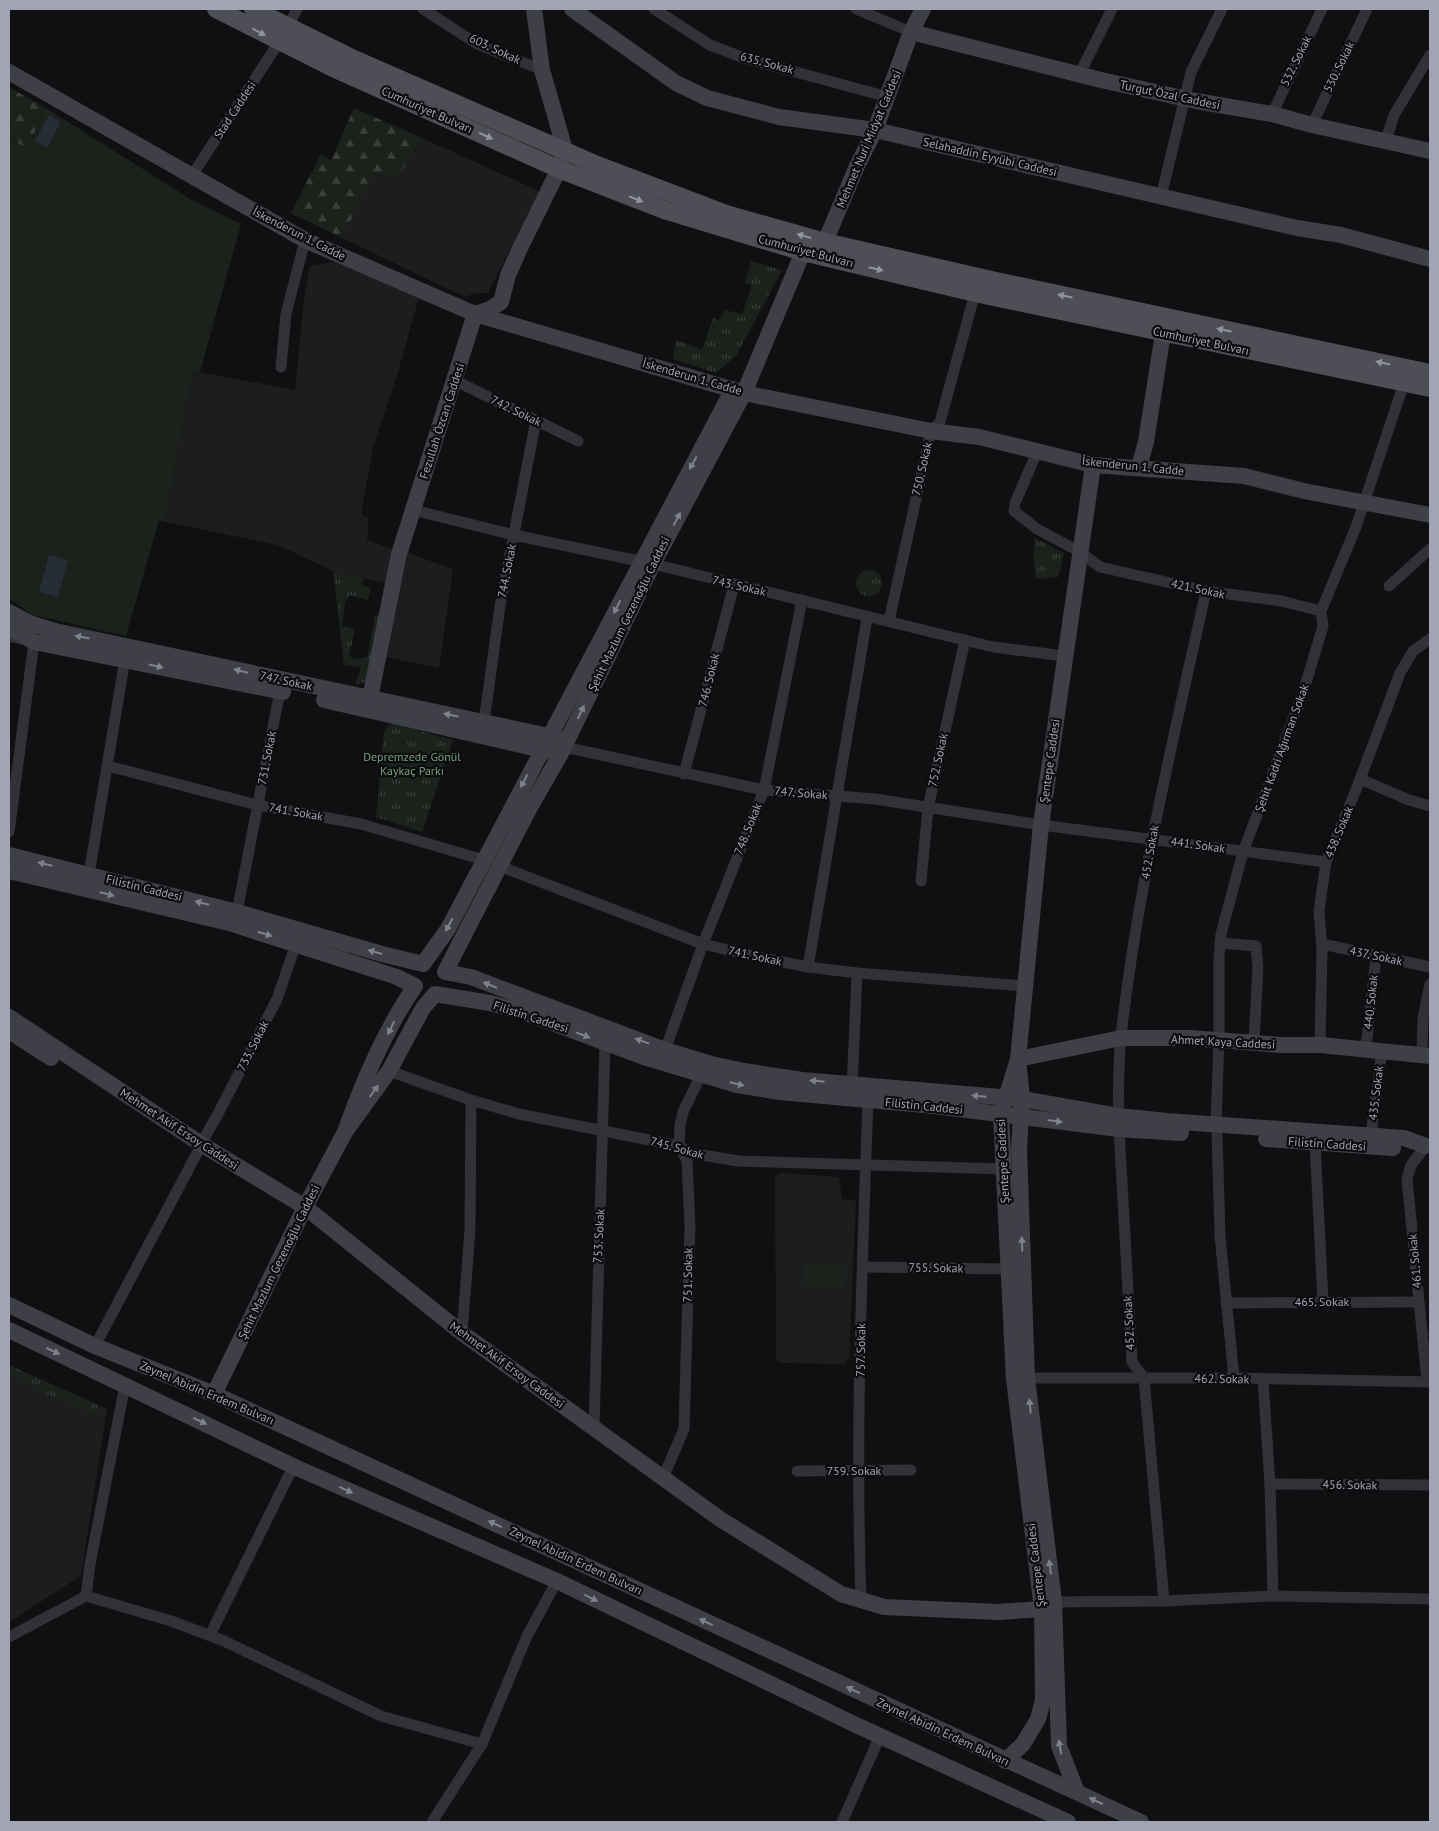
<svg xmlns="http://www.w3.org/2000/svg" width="1439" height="1831" font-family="'PT Sans',sans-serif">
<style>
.built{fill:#1d1c1f}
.grass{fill:url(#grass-tufts)}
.forest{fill:url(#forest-firs)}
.garden{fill:#1b221c}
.water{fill:#272d36}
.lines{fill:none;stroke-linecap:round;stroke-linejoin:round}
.street{stroke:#313137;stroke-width:11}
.secondary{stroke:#3f4047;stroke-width:16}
.primary{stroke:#4d4e56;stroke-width:18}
.oneway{fill:#9093a0}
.oneway2{fill:#7f818d}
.labels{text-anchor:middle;stroke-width:4.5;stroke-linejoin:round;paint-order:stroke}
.street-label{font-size:12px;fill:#a1a4b3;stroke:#0c0b0d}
.park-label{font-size:12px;fill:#779f7e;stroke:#0c0b0d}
</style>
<defs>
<pattern id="grass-tufts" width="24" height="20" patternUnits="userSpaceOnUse" patternTransform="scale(1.25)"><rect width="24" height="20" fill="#1b221c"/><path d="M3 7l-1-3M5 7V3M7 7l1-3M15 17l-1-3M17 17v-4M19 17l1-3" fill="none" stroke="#393f3b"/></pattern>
<pattern id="forest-firs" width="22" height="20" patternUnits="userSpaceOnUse" patternTransform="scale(1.25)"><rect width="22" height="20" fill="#1b221c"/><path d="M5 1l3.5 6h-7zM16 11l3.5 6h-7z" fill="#393f3b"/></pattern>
</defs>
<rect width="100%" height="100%" fill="#101012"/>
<g class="built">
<polygon points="422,138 539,191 488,293 476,293 465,297 342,238 375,173 397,179"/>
<polygon points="338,261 419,297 398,372 373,447 361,515 369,518 367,540 395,550 388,584 333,571 278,545 165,522 193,371 295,390 304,298 310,266"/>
<polygon points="408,553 453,569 439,668 385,657"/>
<polygon points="780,1173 839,1177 842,1199 856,1201 849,1358 844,1364 781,1363 776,1359 775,1176"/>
<polygon points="9,1365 107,1409 81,1576 9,1622"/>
</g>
<g class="grass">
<polygon points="751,261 782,270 736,356 716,373 673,359 676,340 702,350 713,318 720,320 724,310 742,314 752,285 745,283"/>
<polygon points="1035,538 1064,553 1058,577 1036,579 1033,555"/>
<circle cx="869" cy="583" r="13"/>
<polygon points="333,571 363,578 362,585 371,588 368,600 350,595 345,602 342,626 355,629 349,656 354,659 367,658 375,615 382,616 369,680 355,686 361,667 344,665"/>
<polygon points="395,724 453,740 422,832 376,817 384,732 388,726"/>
<polygon points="9,1365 98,1405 95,1416 9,1376"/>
</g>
<g class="forest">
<polygon points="9,87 44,107 29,148 9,140"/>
<polygon points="354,108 422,138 397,179 375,173 342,238 291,213 321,154 331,161"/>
</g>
<g class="garden">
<polygon points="44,107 192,200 241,224 200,372 193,371 165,522 159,520 126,636 33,615 9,599 9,140 29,148"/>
<polygon points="804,1263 847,1266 845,1289 802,1286"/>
</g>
<g class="water">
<polygon points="49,115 61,122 47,148 35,141"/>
<polygon points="49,555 68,560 58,597 39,592"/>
</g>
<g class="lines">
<g class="street">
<polyline points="423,9 477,44 542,70"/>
<polyline points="654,9 710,45 744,58 888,97"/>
<polyline points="856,9 911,32"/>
<polyline points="288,27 297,9"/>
<polyline points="1079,75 1112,9"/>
<polyline points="1272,114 1322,9"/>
<polyline points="1312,125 1367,9"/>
<polyline points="1386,140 1394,115 1430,55"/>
<polyline points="191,177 279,42"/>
<polyline points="1161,197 1191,72 1222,9"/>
<polyline points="281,367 286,314 305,240"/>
<polyline points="454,380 578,441"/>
<polyline points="1037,452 1015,503 1014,511 1037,529 1080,552 1100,567 1206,591 1281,601 1321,611"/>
<polyline points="413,510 514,535 653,564 993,647 1065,656"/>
<polyline points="1389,586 1430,549"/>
<polyline points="889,621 931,431 940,422 975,293"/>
<polyline points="9,636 34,642 9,832"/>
<polyline points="484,722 500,606 536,420"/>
<polyline points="564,747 764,790 875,799 1041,825 1326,862"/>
<polyline points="108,766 257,805 361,824 484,860"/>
<polyline points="684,774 734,585"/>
<polyline points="1360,779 1409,800 1430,806"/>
<polyline points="499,866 703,944 762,958 808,967 857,973 1024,986"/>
<polyline points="89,874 125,659"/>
<polyline points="921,881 928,808 965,640"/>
<polyline points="237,912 280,691"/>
<polyline points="1220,943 1256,946 1258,967 1254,1043"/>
<polyline points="1322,944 1430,967"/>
<polyline points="808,967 867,618"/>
<polyline points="1320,1045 1322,949 1319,911 1326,862 1356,790 1400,673 1413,651 1430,639"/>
<polyline points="1366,1048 1376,957"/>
<polyline points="665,1050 703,944 764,790 802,600"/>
<polyline points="1422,1055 1423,1018 1430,984"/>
<polyline points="389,1071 471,1100 519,1114 679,1146 690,1153 738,1161 1003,1169"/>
<polyline points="852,1090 857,973"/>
<path d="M 1118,1116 C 1119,1090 1118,1062 1121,1036 C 1138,886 1173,739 1206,591"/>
<polyline points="1216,1124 1219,1039 1219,957 1221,934 1243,852 1303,693 1323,626 1321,611 1356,527 1404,383"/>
<polyline points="1119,1129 1132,1362 1144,1378 1164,1601"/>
<polyline points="1217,1134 1220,1236 1234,1378"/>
<polyline points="1371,1135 1382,1050"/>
<polyline points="1315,1143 1323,1301"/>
<polyline points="201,1144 219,1112 277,999 296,944"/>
<polyline points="1426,1146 1411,1165 1407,1179 1427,1382"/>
<polyline points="863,1267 1009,1269"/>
<polyline points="1226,1303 1418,1302"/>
<polyline points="462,1333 470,1230 471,1100"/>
<polyline points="95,1346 197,1153"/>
<polyline points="1020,1378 1234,1378 1430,1382"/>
<polyline points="1263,1380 1270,1484 1273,1596"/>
<polyline points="594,1428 605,1043"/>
<polyline points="797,1471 911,1470"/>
<polyline points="663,1478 684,1429 690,1226 687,1161 679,1146 680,1125 683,1112 701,1075"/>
<polyline points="1270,1484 1430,1485"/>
<polyline points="86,1596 171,1621 224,1641 381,1716 482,1744"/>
<path d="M 861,1600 C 855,1434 862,1267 868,1100"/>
<polyline points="1054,1602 1164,1601 1273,1596 1430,1599"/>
<polyline points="210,1635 289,1475 297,1468"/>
<polyline points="9,1637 86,1596 90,1564 125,1385"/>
<polyline points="432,1822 482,1744 527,1636 557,1581"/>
<polyline points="842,1822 880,1736"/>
</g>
<g class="secondary">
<polyline points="572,9 676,83 707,98 779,117 875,130 1297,228 1341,235 1430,259"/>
<polyline points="911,32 1101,80 1196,101 1272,114 1312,125 1430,151"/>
<polyline points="9,72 305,240 475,314 744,393 931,431 979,437 1093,465 1244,476 1304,491 1430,515"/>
<polyline points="825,242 857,166 875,130 911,32 923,9"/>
<polyline points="803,252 744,393 653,564 560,755 529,809 445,972 471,977 665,1050 711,1064 744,1071 802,1080 1022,1099 1118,1116 1167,1121 1404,1138 1426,1146"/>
<polyline points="1139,467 1146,442 1163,333"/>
<polyline points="9,612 32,624 55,631 558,738"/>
<polyline points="9,627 34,642 283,692"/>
<polyline points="370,698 399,554 475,314 490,309 501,302 508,275 521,246 559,169 565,150 542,70 534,9"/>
<polyline points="324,700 551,752"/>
<polyline points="9,855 237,912 382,954 423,964 448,929 733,389"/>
<path d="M 9,871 L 229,923 L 397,977 L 415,986 C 385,1030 363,1081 345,1132 L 389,1071 L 423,1008 L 435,994 L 490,1003 L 523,1012 L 644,1057 L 737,1085 L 780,1092 L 935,1106 L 1119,1129 L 1181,1133"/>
<polyline points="9,1017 201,1144 305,1207 462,1333 720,1519 841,1594 884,1607 998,1612 1042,1609"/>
<polyline points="9,1031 51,1058"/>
<polyline points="1266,1139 1393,1148"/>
<polyline points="9,1305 95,1346 214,1394 1141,1822"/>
<polyline points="9,1330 297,1468 557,1581 856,1725 1068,1822"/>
<polyline points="214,1394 305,1207 345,1132"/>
<polyline points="1005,1761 1023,1744 1038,1719 1043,1700 1042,1609 1014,1379 1001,1114 1018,1059 1041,825 1093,465"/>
<polyline points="1077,1792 1059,1746 1054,1602 1027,1378 1019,1149 1022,1099 1018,1059 1121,1038 1190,1038 1281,1045 1320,1045 1430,1056"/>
</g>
<g class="primary">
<polyline points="216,9 333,68 559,169 667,211 803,252 975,293 1430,388"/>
<polyline points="253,9 354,59 597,165 726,214 825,242 996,281 1430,373"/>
</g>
</g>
<defs><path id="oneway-solid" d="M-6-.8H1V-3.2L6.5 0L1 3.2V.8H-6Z" transform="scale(1.25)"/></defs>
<g class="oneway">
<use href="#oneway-solid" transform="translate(259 32) rotate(28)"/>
<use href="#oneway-solid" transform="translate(486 136) rotate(24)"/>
<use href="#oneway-solid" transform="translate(636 199) rotate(21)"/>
<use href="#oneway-solid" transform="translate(804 236) rotate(-164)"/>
<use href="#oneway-solid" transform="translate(876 269) rotate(13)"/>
<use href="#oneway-solid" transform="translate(1065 296) rotate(-168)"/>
<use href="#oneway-solid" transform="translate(1224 330) rotate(-168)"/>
<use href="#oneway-solid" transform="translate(1383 363) rotate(-168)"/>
</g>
<g class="oneway2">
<use href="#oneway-solid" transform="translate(693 463) rotate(119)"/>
<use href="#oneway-solid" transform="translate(677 519) rotate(-62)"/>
<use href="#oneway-solid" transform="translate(617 607) rotate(117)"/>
<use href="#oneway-solid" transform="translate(82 637) rotate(-169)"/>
<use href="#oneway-solid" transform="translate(156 666) rotate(12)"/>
<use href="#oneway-solid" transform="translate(241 671) rotate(-166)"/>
<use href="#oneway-solid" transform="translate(581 712) rotate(-64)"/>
<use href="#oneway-solid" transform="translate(451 715) rotate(-168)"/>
<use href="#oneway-solid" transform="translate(524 781) rotate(118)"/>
<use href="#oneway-solid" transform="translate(45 864) rotate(-167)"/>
<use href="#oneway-solid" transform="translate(107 894) rotate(14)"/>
<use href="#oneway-solid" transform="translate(202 903) rotate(-166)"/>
<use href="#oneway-solid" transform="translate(449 925) rotate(119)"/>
<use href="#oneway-solid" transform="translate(265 934) rotate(17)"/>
<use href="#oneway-solid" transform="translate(375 952) rotate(-164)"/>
<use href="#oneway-solid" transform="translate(490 985) rotate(-158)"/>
<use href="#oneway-solid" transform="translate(391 1028) rotate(116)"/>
<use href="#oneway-solid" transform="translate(583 1035) rotate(21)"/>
<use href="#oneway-solid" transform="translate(642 1041) rotate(-160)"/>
<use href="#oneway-solid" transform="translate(817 1081) rotate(-174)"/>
<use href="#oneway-solid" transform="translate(737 1084) rotate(13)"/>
<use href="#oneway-solid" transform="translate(374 1091) rotate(-54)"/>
<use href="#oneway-solid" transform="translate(979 1096) rotate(-175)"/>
<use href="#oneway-solid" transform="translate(1055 1121) rotate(8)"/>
<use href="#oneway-solid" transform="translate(1022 1244) rotate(-92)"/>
<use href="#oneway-solid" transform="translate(53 1351) rotate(25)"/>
<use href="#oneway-solid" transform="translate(1030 1406) rotate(-96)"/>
<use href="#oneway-solid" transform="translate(200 1421) rotate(25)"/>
<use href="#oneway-solid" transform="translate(346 1490) rotate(24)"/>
<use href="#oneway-solid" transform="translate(495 1524) rotate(-155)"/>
<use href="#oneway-solid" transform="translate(1050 1567) rotate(-98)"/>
<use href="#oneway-solid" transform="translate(591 1598) rotate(26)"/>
<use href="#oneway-solid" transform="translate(706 1622) rotate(-155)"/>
<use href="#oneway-solid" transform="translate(853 1690) rotate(-155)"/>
<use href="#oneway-solid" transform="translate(1060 1747) rotate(-100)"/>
<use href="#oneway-solid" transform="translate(1096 1801) rotate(-155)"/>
</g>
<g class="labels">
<g class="street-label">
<text transform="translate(495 49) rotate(25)" y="4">603. Sokak</text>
<text transform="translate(1296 61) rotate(-64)" y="4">532. Sokak</text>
<text transform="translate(767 63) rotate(15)" y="4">635. Sokak</text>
<text transform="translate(1339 67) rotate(-64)" y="4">530. Sokak</text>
<text transform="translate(1170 95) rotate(12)" y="4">Turgut Özal Caddesi</text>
<text transform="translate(235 110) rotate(-57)" y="4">Stad Caddesi</text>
<text transform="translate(427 110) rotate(24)" y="4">Cumhuriyet Bulvarı</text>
<text transform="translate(869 139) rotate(-67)" y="4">Mehmet Nuri Midyat Caddesi</text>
<text transform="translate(990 157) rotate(13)" y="4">Selahaddin Eyyübi Caddesi</text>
<text transform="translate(299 234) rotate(27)" y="4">İskenderun 1. Cadde</text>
<text transform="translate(806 251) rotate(15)" y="4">Cumhuriyet Bulvarı</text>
<text transform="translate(1201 341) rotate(12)" y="4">Cumhuriyet Bulvarı</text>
<text transform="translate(692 377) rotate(16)" y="4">İskenderun 1. Cadde</text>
<text transform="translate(516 411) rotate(26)" y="4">742. Sokak</text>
<text transform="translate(442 421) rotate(-72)" y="4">Fezullah Özcan Caddesi</text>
<text transform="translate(1133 466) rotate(6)" y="4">İskenderun 1. Cadde</text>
<text transform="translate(922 469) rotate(-77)" y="4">750. Sokak</text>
<text transform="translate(507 571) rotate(-79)" y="4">744. Sokak</text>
<text transform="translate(739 586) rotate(13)" y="4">743. Sokak</text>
<text transform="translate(1198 589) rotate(12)" y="4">421. Sokak</text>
<text transform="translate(629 614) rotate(-64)" y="4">Şehit Mazlum Gezenoğlu Caddesi</text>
<text transform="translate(709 680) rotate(-76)" y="4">746. Sokak</text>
<text transform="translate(286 681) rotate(12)" y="4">747. Sokak</text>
<text transform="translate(1282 748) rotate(-70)" y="4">Şehit Kadri Ağırman Sokak</text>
<text transform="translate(267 758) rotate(-79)" y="4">731. Sokak</text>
<text transform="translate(938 760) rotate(-78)" y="4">752. Sokak</text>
<text transform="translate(1050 761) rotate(-82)" y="4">Şentepe Caddesi</text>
<text transform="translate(801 793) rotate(5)" y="4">747. Sokak</text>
<text transform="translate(296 812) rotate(10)" y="4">741. Sokak</text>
<text transform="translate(748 829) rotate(-68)" y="4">748. Sokak</text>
<text transform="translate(1339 832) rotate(-67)" y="4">438. Sokak</text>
<text transform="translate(1198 845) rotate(8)" y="4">441. Sokak</text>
<text transform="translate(1150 852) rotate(-80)" y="4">452. Sokak</text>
<text transform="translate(144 888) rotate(14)" y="4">Filistin Caddesi</text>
<text transform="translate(755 956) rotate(12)" y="4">741. Sokak</text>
<text transform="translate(1376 956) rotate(12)" y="4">437. Sokak</text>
<text transform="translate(1371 1002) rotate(-84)" y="4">440. Sokak</text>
<text transform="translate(531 1017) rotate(18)" y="4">Filistin Caddesi</text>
<text transform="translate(1223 1042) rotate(3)" y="4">Ahmet Kaya Caddesi</text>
<text transform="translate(253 1046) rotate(-63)" y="4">733. Sokak</text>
<text transform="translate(1376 1093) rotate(-83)" y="4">435. Sokak</text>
<text transform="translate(924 1106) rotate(6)" y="4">Filistin Caddesi</text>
<text transform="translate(179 1129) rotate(33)" y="4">Mehmet Akif Ersoy Caddesi</text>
<text transform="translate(1327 1144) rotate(4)" y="4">Filistin Caddesi</text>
<text transform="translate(677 1148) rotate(15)" y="4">745. Sokak</text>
<text transform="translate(1003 1161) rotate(-93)" y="4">Şentepe Caddesi</text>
<text transform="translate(599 1236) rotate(-87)" y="4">753. Sokak</text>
<text transform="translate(1415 1261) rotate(-95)" y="4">461. Sokak</text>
<text transform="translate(279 1262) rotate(-64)" y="4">Şehit Mazlum Gezenoğlu Caddesi</text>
<text transform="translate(936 1268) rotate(1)" y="4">755. Sokak</text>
<text transform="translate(688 1275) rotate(-89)" y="4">751. Sokak</text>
<text x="1322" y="1306">465. Sokak</text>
<text transform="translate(1129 1323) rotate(-93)" y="4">452. Sokak</text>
<text transform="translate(861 1350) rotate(-89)" y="4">757. Sokak</text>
<text transform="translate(507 1365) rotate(36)" y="4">Mehmet Akif Ersoy Caddesi</text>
<text transform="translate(1222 1379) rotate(1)" y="4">462. Sokak</text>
<text transform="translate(207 1393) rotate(23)" y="4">Zeynel Abidin Erdem Bulvarı</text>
<text x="854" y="1475">759. Sokak</text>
<text transform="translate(1350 1485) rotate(1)" y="4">456. Sokak</text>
<text transform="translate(576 1561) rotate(25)" y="4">Zeynel Abidin Erdem Bulvarı</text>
<text transform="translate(1036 1565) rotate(-97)" y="4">Şentepe Caddesi</text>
<text transform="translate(943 1732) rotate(25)" y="4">Zeynel Abidin Erdem Bulvarı</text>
</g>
<g class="park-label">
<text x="412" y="761">Depremzede Gönül<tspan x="412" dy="14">Kaykaç Parkı</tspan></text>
</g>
</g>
<rect width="1439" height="1831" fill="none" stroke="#a1a4b3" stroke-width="20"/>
</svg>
